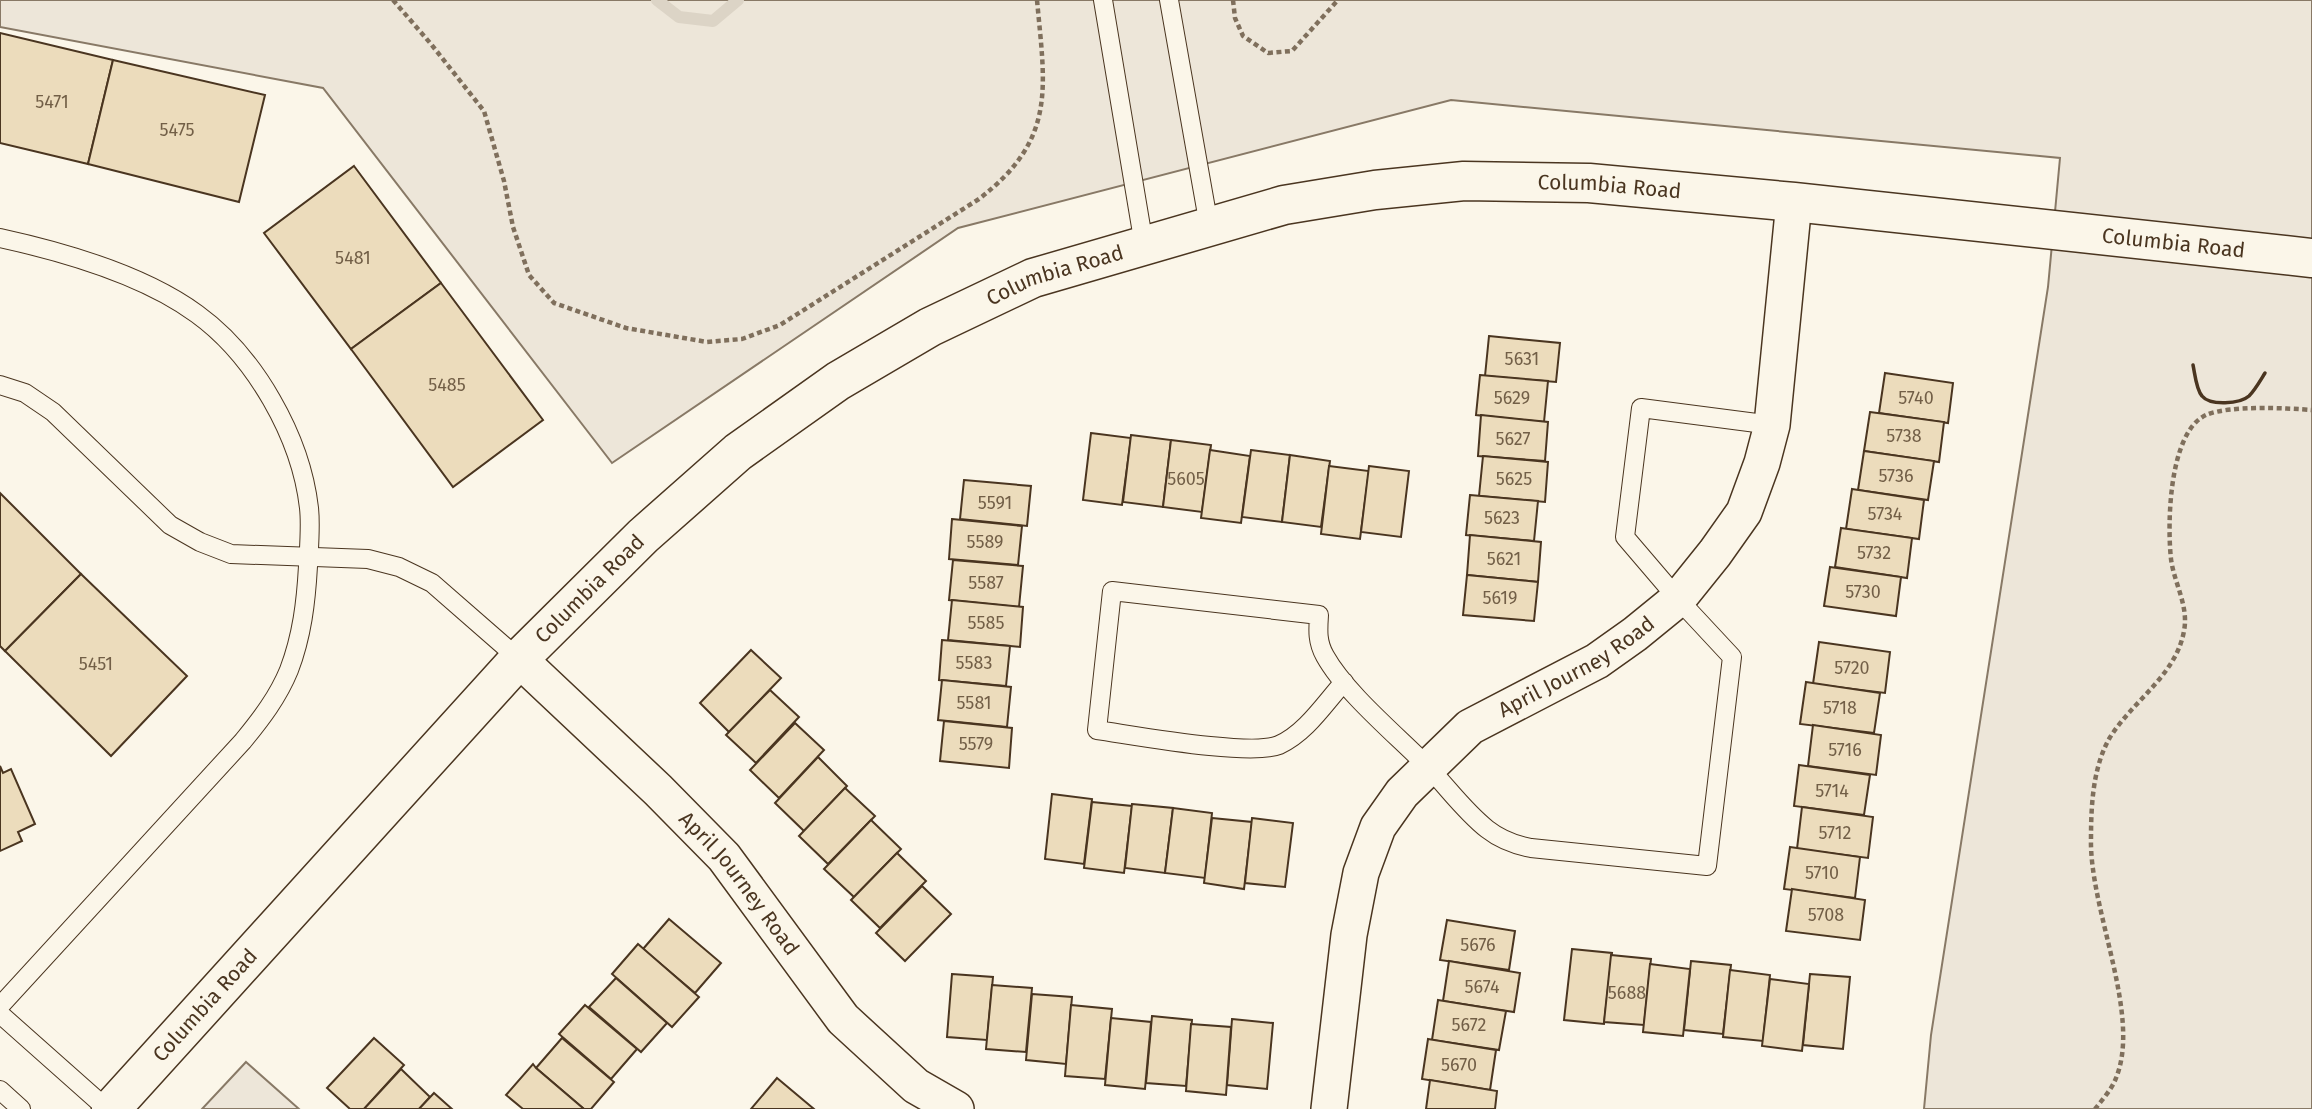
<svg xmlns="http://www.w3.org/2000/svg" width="2312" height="1109" font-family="'Fira Sans',sans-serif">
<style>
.green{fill:#ede6d9;stroke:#887966;stroke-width:2}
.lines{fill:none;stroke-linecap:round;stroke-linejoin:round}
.stream{stroke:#dcd4c6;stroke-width:12}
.building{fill:#ecdcbc;stroke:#4a3520;stroke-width:2}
.service-casing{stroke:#4a3520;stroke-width:20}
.minor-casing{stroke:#4a3520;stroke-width:38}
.secondary-casing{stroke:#4a3520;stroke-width:41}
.path{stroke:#7f6f5c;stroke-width:4.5;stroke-dasharray:5 3.5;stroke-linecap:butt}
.service{stroke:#fbf6e9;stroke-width:18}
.minor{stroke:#fbf6e9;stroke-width:35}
.secondary{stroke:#fbf6e9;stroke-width:38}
.wall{stroke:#4a3520;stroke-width:3.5}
.labels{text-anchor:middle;stroke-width:5;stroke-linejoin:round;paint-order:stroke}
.number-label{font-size:18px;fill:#725f47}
.street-label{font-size:21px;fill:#4a3520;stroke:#fbf6e9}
</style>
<rect width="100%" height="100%" fill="#fbf6e9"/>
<g class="green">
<polygon points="0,0 2312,0 2312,1109 1924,1109 1931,1035 2048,287 2060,158 1451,100 958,228 612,463 323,88 0,27"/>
<polygon points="246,1062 299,1109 202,1109"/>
</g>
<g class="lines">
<polyline class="stream" points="657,0 679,17 713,21 738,0"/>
</g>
<g class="building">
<polygon points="0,33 113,60 88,164 0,143"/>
<polygon points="113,60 265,95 239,202 88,164"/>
<polygon points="354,166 441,283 351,349 264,233"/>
<polygon points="441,283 543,420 453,487 351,349"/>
<polygon points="1489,336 1560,343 1556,382 1485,376"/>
<polygon points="1885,373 1953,383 1948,423 1879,413"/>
<polygon points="1480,375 1548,381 1544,422 1476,415"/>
<polygon points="1870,412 1944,422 1939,462 1864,451"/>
<polygon points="1481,415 1548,422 1545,461 1478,456"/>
<polygon points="1091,433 1131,438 1122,505 1083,500"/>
<polygon points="1131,435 1171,440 1163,507 1123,502"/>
<polygon points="1171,440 1211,445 1202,512 1163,507"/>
<polygon points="1210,450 1250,456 1241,523 1201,518"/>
<polygon points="1251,450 1290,455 1282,522 1242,517"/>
<polygon points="1864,451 1934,461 1928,500 1858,490"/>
<polygon points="1290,455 1330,461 1321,527 1282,522"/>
<polygon points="1483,456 1548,462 1545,502 1479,496"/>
<polygon points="1329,466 1369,471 1360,539 1321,534"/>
<polygon points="1369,466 1409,471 1401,537 1361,532"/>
<polygon points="964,480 1031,486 1027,526 960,519"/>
<polygon points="1852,489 1924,500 1919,539 1846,529"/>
<polygon points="0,493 81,574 5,651 0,646"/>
<polygon points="1470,495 1538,501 1534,541 1466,535"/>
<polygon points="952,519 1022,526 1018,565 949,559"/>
<polygon points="1841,528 1912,538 1907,578 1835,567"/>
<polygon points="1470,535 1541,542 1538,582 1467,575"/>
<polygon points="953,560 1023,566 1019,607 949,600"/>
<polygon points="1830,567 1901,577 1896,616 1824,606"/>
<polygon points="81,574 187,676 111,756 5,651"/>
<polygon points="1467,575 1538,582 1534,621 1463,615"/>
<polygon points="952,600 1023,607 1020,647 948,640"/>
<polygon points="942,640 1010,646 1006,686 939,680"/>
<polygon points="1819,642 1890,652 1885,693 1813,684"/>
<polygon points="751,650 781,678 729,732 700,703"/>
<polygon points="942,680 1011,687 1007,727 938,720"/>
<polygon points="1806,682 1880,693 1874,733 1800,724"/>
<polygon points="770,690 799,717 756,763 726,735"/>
<polygon points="944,721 1012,728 1009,768 940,761"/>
<polygon points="795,723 824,750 779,798 750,770"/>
<polygon points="1813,725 1881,735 1876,775 1808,766"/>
<polygon points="818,757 847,786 804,831 775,803"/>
<polygon points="1799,765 1870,775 1864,815 1794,806"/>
<polygon points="0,766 3,773 11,769 35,824 18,832 22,841 0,851"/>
<polygon points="845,788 875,816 828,864 799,836"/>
<polygon points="1052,794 1092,799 1084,864 1045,859"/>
<polygon points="1092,802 1132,806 1124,873 1084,868"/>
<polygon points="1132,804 1173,808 1165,873 1125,868"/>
<polygon points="1802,807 1873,817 1868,858 1797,849"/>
<polygon points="1173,808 1212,813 1205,878 1165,873"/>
<polygon points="1212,818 1252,822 1244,889 1204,883"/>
<polygon points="1252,818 1293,823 1285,887 1245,883"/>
<polygon points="871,820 901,849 854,897 824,869"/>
<polygon points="1790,847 1860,857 1855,898 1784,889"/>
<polygon points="897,853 926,881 880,928 851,900"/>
<polygon points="922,886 951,914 905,961 876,933"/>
<polygon points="1792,889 1865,900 1860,940 1786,931"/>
<polygon points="669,919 721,963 695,993 643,949"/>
<polygon points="1447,920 1515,931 1509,970 1440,960"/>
<polygon points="638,944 699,997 672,1027 612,974"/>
<polygon points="1572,949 1612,953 1604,1024 1564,1020"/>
<polygon points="1611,955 1651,959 1644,1025 1604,1022"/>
<polygon points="1449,961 1520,973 1514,1012 1443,1001"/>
<polygon points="1691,961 1731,965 1723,1034 1684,1030"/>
<polygon points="1650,964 1690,969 1683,1036 1643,1032"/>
<polygon points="1730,970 1770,975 1763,1041 1723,1037"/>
<polygon points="952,974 993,977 987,1040 947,1037"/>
<polygon points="1810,974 1850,977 1843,1049 1803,1045"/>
<polygon points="616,978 667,1023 641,1052 589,1007"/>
<polygon points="1770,979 1809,984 1802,1051 1762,1046"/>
<polygon points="992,985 1032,988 1026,1052 986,1049"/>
<polygon points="1032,994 1072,997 1066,1064 1026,1060"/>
<polygon points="1438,1000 1506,1011 1499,1050 1432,1040"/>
<polygon points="585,1005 637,1049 611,1079 559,1034"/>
<polygon points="1071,1005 1112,1009 1105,1079 1065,1076"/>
<polygon points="1152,1016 1192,1020 1186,1086 1146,1083"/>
<polygon points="1111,1018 1151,1022 1145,1089 1105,1085"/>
<polygon points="1232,1019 1273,1023 1267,1089 1227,1085"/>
<polygon points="1191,1024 1231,1027 1226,1095 1186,1091"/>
<polygon points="374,1038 404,1065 364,1109 350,1109 327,1088"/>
<polygon points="562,1038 614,1082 591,1109 584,1109 536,1068"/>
<polygon points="1428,1039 1496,1050 1490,1090 1422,1079"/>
<polygon points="533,1064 536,1068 584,1109 523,1109 506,1095"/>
<polygon points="401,1069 430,1097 419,1109 364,1109"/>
<polygon points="777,1078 814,1109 751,1109"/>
<polygon points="1430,1080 1497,1091 1495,1109 1426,1109"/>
<polygon points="434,1093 452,1109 419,1109"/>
</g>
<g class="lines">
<defs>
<g id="service">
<polyline points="1103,0 1144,245"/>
<polyline points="1169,0 1209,226"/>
<path d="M 0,238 C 64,252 144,275 197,314 C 255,356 301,437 309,508 C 311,526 309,547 308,566 C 306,602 302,636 289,670 C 278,697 261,719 243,741 L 0,1006"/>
<polyline points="0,385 25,393 53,412 170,525 200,542 231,554 368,559 399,567 432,583 519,659"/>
<path d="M 1344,682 C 1325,703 1306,733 1279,745 C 1251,757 1133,735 1097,730 L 1112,591 L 1319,615 C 1318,630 1317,642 1325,656 C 1345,692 1394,733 1424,763 C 1446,785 1463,810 1487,829 C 1501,840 1515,845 1531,848 L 1707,866 L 1732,657 L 1678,599 L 1625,537 L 1641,408 L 1772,425"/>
<polyline points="0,1014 107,1109"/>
<polyline points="0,1090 21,1109"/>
</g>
<g id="minor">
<path id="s1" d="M 519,659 L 658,790 L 724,857 L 843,1019 L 916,1086 L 956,1109"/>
<path id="s2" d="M 1329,1109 L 1349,935 L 1361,873 L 1378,827 L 1402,793 L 1470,727 L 1597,661 L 1635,634 L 1678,599 L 1715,553 L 1744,512 L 1762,463 L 1772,425 L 1794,202"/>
</g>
<g id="secondary">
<path id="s3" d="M 111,1109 L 519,659 L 643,536 L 738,452 L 838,381 L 930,327 L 1033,278 L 1284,205 L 1375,190 L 1464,181 L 1589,183 L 1794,202 L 2312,258"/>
</g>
</defs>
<use href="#service" class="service-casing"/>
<use href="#minor" class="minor-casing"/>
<use href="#secondary" class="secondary-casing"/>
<g class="path">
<path d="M 393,0 L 431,44 L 484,111 L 504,181 L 513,227 L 529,275 L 554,303 L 626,328 L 707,342 L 742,339 L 780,325 L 979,199 C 1057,139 1045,88 1037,0"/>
<polyline points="1233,0 1235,18 1243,36 1268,53 1292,51 1338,0"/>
<path d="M 2095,1109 C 2102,1100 2112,1089 2116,1078 C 2142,1015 2089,909 2091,838 C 2091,805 2093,768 2109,739 C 2131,702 2176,676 2184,631 C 2189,606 2174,583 2171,559 C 2167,523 2169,432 2206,415 C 2229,405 2286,408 2312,410"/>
</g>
<use href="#service" class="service"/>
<use href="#minor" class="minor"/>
<use href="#secondary" class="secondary"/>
<path class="wall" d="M 2193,365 C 2195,374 2196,389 2202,396 C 2210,406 2240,404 2249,396 C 2255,390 2260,381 2265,373"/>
</g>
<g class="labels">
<g class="number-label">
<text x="52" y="108">5471</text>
<text x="177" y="136">5475</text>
<text x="353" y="264">5481</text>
<text x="1522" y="365">5631</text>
<text x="447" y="391">5485</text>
<text x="1512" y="404">5629</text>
<text x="1916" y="404">5740</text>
<text x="1904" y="442">5738</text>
<text x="1513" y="445">5627</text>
<text x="1896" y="482">5736</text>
<text x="1186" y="485">5605</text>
<text x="1514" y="485">5625</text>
<text x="995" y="509">5591</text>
<text x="1885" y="520">5734</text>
<text x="1502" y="524">5623</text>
<text x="985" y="548">5589</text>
<text x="1874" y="559">5732</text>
<text x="1504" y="565">5621</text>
<text x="986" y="589">5587</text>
<text x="1863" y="598">5730</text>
<text x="1500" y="604">5619</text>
<text x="986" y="629">5585</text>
<text x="974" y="669">5583</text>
<text x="96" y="670">5451</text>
<text x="1852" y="674">5720</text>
<text x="974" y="709">5581</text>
<text x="1840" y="714">5718</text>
<text x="976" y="750">5579</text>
<text x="1845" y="756">5716</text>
<text x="1832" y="797">5714</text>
<text x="1835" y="839">5712</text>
<text x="1822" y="879">5710</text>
<text x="1826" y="921">5708</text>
<text x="1478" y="951">5676</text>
<text x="1482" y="993">5674</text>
<text x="1627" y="999">5688</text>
<text x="1469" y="1031">5672</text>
<text x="1459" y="1071">5670</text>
</g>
<g class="street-label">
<text dy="7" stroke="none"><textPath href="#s3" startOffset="1841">Columbia Road</textPath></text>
<text dy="7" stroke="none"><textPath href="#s3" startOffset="2408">Columbia Road</textPath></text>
<text dy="7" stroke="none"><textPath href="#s3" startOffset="1274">Columbia Road</textPath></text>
<text dy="7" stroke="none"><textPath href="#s3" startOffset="707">Columbia Road</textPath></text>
<text dy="7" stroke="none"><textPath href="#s2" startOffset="546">April Journey Road</textPath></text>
<text dy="7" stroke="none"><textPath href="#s1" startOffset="315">April Journey Road</textPath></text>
<text dy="7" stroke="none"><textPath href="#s3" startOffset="140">Columbia Road</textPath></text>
</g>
</g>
</svg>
